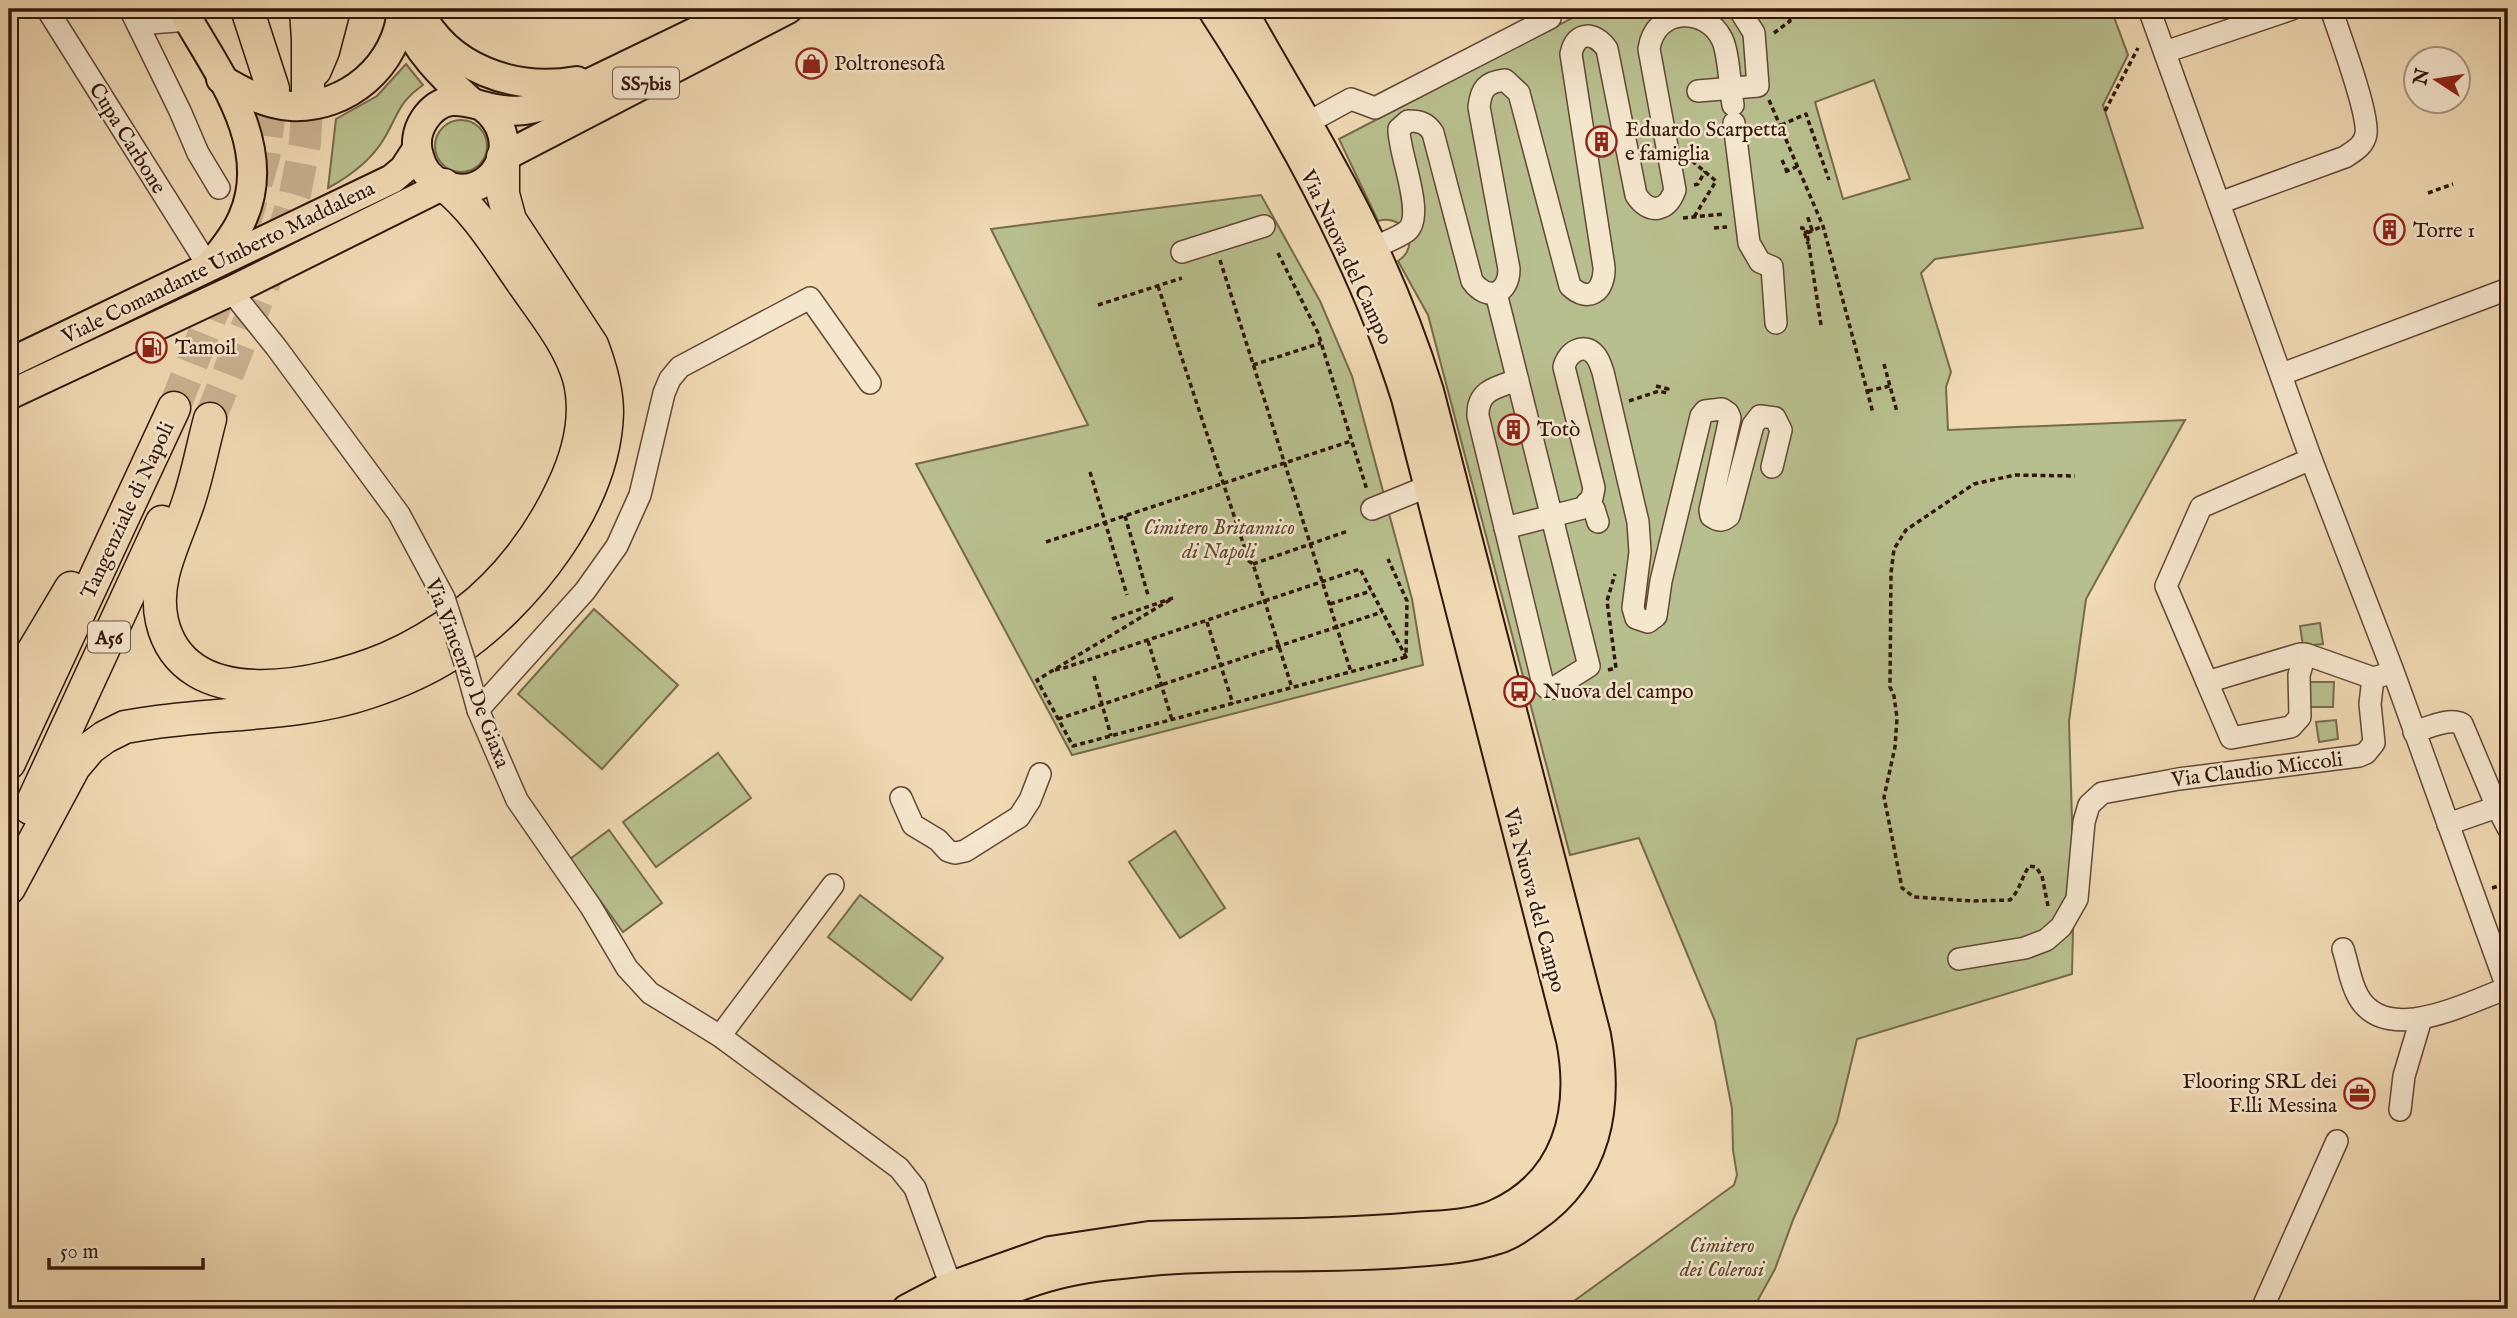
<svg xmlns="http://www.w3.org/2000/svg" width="2517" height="1318" font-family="'IM FELL English',serif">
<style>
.green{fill:#b8bf8e;stroke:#766a4c;stroke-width:2;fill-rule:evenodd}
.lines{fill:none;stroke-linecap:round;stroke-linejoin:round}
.highway-tunnel{stroke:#cab291;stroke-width:32;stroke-dasharray:32 16;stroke-linecap:butt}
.minor-casing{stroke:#624734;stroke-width:24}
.major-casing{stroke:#33160a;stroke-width:32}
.highway-casing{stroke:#33160a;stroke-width:35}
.path{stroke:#33160a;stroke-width:3.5;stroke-dasharray:5 3.5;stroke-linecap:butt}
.minor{stroke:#f5e6ce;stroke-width:21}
.major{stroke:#f0d9b3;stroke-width:28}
.highway{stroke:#f0d9b3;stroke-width:32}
.minor-bridge-casing{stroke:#624734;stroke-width:24;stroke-linecap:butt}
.minor-bridge{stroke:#f5e6ce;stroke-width:21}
.labels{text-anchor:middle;stroke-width:5;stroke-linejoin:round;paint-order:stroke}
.shield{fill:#f5e6ce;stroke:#6d5445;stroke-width:2}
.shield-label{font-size:19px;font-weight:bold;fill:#33160a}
.poi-label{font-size:21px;fill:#33160a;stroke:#f5e6ce;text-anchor:start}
.street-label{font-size:21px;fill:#33160a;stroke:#f5e6ce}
.park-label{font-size:21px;font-style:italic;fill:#5b4932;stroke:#f5e6ce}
</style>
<rect width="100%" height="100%" fill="#f0d9b3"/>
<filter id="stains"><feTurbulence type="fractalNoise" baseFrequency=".00286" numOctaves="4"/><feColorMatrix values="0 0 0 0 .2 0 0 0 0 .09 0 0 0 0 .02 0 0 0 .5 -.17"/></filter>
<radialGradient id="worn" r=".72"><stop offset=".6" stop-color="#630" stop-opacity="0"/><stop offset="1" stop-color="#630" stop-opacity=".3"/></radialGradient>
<g class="green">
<path d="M 1581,9 L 2111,9 L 2128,55 L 2103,105 L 2143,228 L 1935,259 L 1921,273 L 1951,372 L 1946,387 L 1948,430 L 2185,420 L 2086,599 L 2069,721 L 2074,885 L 2072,974 L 1857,1039 L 1837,1122 L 1793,1220 L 1775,1269 L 1753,1309 L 1563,1309 L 1734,1185 L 1737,1175 L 1733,1150 L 1732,1109 L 1715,1021 L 1639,838 L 1570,855 L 1428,315 L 1398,261 C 1422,246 1404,213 1378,221 L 1339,139 L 1582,13 ZM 1874,80 L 1910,179 L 1843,199 L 1815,102 Z"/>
<path d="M 406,64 L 423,85 C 398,103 399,113 385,137 C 372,160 352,175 328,188 L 336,119 L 377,96 Z"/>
<circle cx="461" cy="146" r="26"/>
<polygon points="1261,195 1320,301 1352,376 1412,599 1423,665 1072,755 916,464 1088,425 991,229"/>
<polygon points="594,609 678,685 602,769 518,694"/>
<polygon points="2320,623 2323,644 2303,646 2300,626"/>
<polygon points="2308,682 2334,682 2333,707 2307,707"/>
<polygon points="2336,720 2338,739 2319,742 2316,722"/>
<polygon points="718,753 751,798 656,867 623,822"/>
<polygon points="609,830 662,903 623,932 570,859"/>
<polygon points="1175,831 1225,908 1180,938 1129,862"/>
<polygon points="860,895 943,958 911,1000 828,937"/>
</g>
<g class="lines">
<g class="highway-tunnel">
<polyline points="174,408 235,257 264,157 273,89"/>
<polyline points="210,419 277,251 295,194 305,143 308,91"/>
</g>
<defs>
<g id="minor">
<polyline points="47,9 209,267"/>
<polyline points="130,9 180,111 198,153 219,188"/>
<polyline points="2149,9 2311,459 2393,671 2508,990"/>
<polyline points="138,24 188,20"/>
<polyline points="2165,52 2292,9"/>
<polyline points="1698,91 1758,86 1754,33 1739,9"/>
<polyline points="1307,123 1351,99 1375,108 1550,18"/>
<polyline points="1734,123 1749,243 1760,262 1772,267 1776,323"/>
<path d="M 2219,203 L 2345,157 C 2354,151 2364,146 2366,134 C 2369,113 2339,33 2331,9"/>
<path d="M 1373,248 C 1383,243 1398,238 1407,231 C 1426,215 1398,152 1399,129 L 1408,121 C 1420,121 1427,123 1433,133 L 1472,281 C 1487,302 1509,295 1509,269 L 1479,107 C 1481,89 1486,82 1505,80 L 1519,93 L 1570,286 C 1589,304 1605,291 1604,267 L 1571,54 C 1576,30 1595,32 1607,49 L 1636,195 C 1649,215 1667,212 1675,190 L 1649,49 C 1655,7 1706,6 1722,39 C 1729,53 1730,89 1733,105"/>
<polyline points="1182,252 1264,226"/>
<polyline points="231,291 276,347 399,514 444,598"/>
<path d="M 1496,293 L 1589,666 L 1554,688 L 1547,688 L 1543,684 L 1478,416 C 1477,390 1497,387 1518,380"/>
<polyline points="2282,374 2508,289"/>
<polyline points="2311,459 2201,507 2166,586 2207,682 2300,654 2308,655 2373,678 2384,675"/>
<polyline points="1587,503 1594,509 1598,522"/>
<polyline points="1372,509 1429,486"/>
<path d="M 1505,528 L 1583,508 L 1592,498 L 1594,488 L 1564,367 C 1567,353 1584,341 1595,355 C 1599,359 1601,366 1603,372 L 1638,522 L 1640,552 L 1633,608 L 1636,618 L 1648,622 L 1656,616 L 1661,581 L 1701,416 L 1705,411 L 1722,409 L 1728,413 L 1730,418 L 1710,510 L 1711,516 C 1718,521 1722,522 1729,516 L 1753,425 L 1760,416 L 1775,418 L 1781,430 L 1772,467"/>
<polyline points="465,663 478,710 517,800 591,907 627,968 650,993 720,1036 899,1168 915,1188 951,1286"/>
<polyline points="2207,682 2231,738 2291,727 2300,717 2299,675 2305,654"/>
<polyline points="478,710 585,591 617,546 640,495 664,393 670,379 680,367 810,298 870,383"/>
<polyline points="9,716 34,675"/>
<path d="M 2414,732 C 2428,728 2449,717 2462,724 L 2497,807"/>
<polyline points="901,798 913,825 938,840 948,851 955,853 965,851 1019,817 1030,800 1040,774"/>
<polyline points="2448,824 2497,807 2508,828"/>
<path d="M 2343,949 C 2348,964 2350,982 2358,996 C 2386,1047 2468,1002 2508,988"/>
<polyline points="1959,959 2025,948 2046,940 2061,927 2077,899 2084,822 2089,805 2102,793 2179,779 2359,756 2366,753 2374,743 2370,704 2373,678"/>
<polyline points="720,1036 833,885"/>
<polyline points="2400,1110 2404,1076 2421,1019"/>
<polyline points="2262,1309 2337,1141"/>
</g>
<g id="major">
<path d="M 182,9 C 216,70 275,144 243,217 C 236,234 224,248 213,262"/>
<path d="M 418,9 C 447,69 515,92 577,81"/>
<path d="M 402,15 C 417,51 441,75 470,101"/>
<path d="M 221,79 C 243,92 265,104 291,106 C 347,109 398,65 402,9"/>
<path d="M 482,106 C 530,141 490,207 442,184 C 430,179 422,169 419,156 C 415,144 417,131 424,120 C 446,87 472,106 502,110 C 515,112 528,110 540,107 L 743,9"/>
<polyline points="503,157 788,9"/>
<polyline points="9,363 392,179 404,169 417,149"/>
<polyline points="9,395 231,291 444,185"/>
<path d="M 907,1309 L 951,1286 L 1050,1251 L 1149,1236 C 1238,1233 1327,1235 1416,1227 C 1441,1225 1470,1225 1494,1215 C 1567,1183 1585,1112 1571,1040 L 1406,398 C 1363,261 1290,129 1212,9"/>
<path d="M 961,1309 C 991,1297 1023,1283 1055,1275 C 1085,1267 1119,1264 1150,1261 C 1237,1253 1326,1260 1414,1252 C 1442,1250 1471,1248 1498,1239 C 1511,1235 1523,1226 1534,1218 C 1598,1174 1609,1106 1596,1035 L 1429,391 C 1404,311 1370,235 1329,162 C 1301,110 1270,61 1242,9"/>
</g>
<g id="highway">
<polyline points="247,9 273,89"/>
<polyline points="306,9 308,40 308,91"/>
<polyline points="315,70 323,51 334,9"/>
<path d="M 210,419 C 203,445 198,472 190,497 C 178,537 152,578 162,621 C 184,717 321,686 386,659 C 414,647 440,631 464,613 C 506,581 541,535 563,487 C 579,453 589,416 579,378 C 569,344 545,315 525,286 C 500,251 478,212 444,185"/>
<polyline points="9,687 22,670 71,588"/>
<polyline points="9,763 174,408"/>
<polyline points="30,808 162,522"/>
<path d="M 9,888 L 74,767 L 90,748 L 105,737 L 125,727 L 143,724 C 217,712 299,716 369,692 C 396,683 426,670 451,654 C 525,605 605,504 607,412 C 607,389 600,366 592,345 L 510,220 L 503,194 L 503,157"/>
</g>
</defs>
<use href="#minor" class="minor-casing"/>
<use href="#major" class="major-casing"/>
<use href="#highway" class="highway-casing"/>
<g class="path">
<polyline points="1774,33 1790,21 1785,9"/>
<polyline points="1769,100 1823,226 1873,413"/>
<polyline points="2105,111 2138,48"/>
<polyline points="1781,125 1806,114 1829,180"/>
<polyline points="1782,160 1787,171"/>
<polyline points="1692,161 1716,181 1694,217"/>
<polyline points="1785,172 1796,167 1795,164"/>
<polyline points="1694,185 1698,184 1705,171"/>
<polyline points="2428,193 2453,184"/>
<polyline points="1683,218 1724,214"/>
<polyline points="1714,228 1727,227"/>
<polyline points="1800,228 1803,228 1808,244"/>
<polyline points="1804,233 1812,230 1807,215"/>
<polyline points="1278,253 1318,333 1367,490"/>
<polyline points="1220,260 1351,672"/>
<polyline points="1158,286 1249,561 1253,564 1292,688"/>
<polyline points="1098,305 1182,278"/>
<polyline points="1821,325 1807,233 1823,226"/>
<polyline points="1884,364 1897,412"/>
<polyline points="1253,365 1321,343"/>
<polyline points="1656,386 1668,389 1667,393"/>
<polyline points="1868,391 1890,386"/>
<polyline points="1629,401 1659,391 1667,393"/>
<polyline points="1090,472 1127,595"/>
<polyline points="1125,516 1148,595"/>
<polyline points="1046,542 1351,441"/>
<polyline points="1253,564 1348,531"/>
<polyline points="1330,604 1371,591"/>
<polyline points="1112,619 1173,598 1037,680 1073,746 1406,657"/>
<polyline points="1207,622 1233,704"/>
<polyline points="1148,641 1172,720"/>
<polyline points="1055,670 1064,668 1360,569 1406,657 1407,601 1388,559"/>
<polyline points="1608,670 1616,668 1607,601 1615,574"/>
<polyline points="1094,676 1111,736"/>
<polyline points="1058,719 1382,612"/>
<polyline points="2492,888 2508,883"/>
<path d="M 2048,906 L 2042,876 L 2036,867 L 2029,866 C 2021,879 2020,890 2010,900 L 1972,901 L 1914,897 L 1902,888 L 1884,797 L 1895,747 L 1897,718 L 1894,696 L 1890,687 L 1891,573 L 1894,549 L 1906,530 L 1974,484 L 2015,475 L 2075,476"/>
</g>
<use href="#minor" class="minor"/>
<use href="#major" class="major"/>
<use href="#highway" class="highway"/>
<defs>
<polyline id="minor-bridge" points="444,598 465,663"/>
</defs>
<use href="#minor-bridge" class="minor-bridge-casing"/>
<use href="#minor-bridge" class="minor-bridge"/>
</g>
<defs>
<symbol id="shop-ring" viewBox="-11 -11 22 22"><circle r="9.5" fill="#f5e6ce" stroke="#8f2418" stroke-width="1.5"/><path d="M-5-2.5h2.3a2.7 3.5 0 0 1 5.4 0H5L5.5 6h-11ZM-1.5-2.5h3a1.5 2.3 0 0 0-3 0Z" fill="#8f2418"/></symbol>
<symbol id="building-ring" viewBox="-11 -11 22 22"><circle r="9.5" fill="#f5e6ce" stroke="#8f2418" stroke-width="1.5"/><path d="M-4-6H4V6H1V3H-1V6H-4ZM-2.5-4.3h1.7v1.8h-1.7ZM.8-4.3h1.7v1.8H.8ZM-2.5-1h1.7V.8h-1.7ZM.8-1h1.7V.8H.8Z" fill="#8f2418"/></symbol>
<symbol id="fuel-ring" viewBox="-11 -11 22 22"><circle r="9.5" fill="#f5e6ce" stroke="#8f2418" stroke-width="1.5"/><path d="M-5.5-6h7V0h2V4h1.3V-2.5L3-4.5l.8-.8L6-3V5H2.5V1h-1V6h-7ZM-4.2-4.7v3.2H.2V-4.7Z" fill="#8f2418"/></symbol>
<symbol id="bus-ring" viewBox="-11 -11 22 22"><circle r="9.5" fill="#f5e6ce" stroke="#8f2418" stroke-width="1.5"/><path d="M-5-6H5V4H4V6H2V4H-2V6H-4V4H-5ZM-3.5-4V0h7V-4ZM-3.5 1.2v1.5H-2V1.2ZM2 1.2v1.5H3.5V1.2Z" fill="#8f2418"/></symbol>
<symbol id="office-ring" viewBox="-11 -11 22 22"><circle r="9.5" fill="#f5e6ce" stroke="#8f2418" stroke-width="1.5"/><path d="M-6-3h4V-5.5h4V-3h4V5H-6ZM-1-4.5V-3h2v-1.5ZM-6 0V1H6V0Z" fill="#8f2418"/></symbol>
</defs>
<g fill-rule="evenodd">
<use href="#shop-ring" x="794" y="46" width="35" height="35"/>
<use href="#building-ring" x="1584" y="124" width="35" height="35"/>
<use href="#building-ring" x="2372" y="212" width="35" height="35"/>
<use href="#fuel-ring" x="134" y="330" width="35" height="35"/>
<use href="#building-ring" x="1496" y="412" width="35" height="35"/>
<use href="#bus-ring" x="1502" y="674" width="35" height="35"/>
<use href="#office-ring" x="2342" y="1076" width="35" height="35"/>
</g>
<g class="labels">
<g class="shield">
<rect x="613" y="67.5" width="66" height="31" rx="5"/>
<rect x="88" y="621.5" width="42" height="31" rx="5"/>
</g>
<g class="shield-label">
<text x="646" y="90">SS7bis</text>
<text x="109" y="644">A56</text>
</g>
<g class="poi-label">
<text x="834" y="70">Poltronesofà</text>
<text x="1625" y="136">Eduardo Scarpetta<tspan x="1625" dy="24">e famiglia</tspan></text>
<text x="2413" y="237">Torre 1</text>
<text x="175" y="354">Tamoil</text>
<text x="1537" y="436">Totò</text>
<text x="1543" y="698">Nuova del campo</text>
<text x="2337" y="1088" text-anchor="end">Flooring SRL dei<tspan x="2337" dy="24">F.lli Messina</tspan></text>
</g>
<g class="street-label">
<text transform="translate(128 138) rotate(58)" y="7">Cupa Carbone</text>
<text transform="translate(1347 257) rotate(65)" y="7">Via Nuova del Campo</text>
<text transform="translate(218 262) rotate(-26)" y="7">Viale Comandante Umberto Maddalena</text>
<text transform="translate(127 510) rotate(-65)" y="7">Tangenziale di Napoli</text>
<text transform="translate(468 673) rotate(69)" y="7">Via Vincenzo De Giaxa</text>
<text transform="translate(2257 769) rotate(-7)" y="7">Via Claudio Miccoli</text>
<text transform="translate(1535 900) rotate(75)" y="7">Via Nuova del Campo</text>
</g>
<g class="park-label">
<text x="1219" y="534">Cimitero Britannico<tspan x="1219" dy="24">di Napoli</tspan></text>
<text x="1722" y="1252">Cimitero<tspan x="1722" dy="24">dei Colerosi</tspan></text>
</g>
</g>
<rect width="2517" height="1318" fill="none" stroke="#f0d9b3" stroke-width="35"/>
<rect x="10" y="10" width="2496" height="1297" fill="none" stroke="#33160a" stroke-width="3.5"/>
<rect x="18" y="18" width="2482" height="1283" fill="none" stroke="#33160a" stroke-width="2"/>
<g transform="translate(2437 80) rotate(282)"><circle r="33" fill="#f5e6ce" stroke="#a79380" stroke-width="2"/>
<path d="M0-5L12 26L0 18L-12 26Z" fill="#8f2418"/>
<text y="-10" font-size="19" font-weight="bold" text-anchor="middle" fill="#33160a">N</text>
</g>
<path d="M49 1258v10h154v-10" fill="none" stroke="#33160a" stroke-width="3.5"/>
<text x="60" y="1258" font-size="21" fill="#33160a" stroke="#f5e6ce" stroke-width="5" paint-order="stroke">50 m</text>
<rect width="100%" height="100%" filter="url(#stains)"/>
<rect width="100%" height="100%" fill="url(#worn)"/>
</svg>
